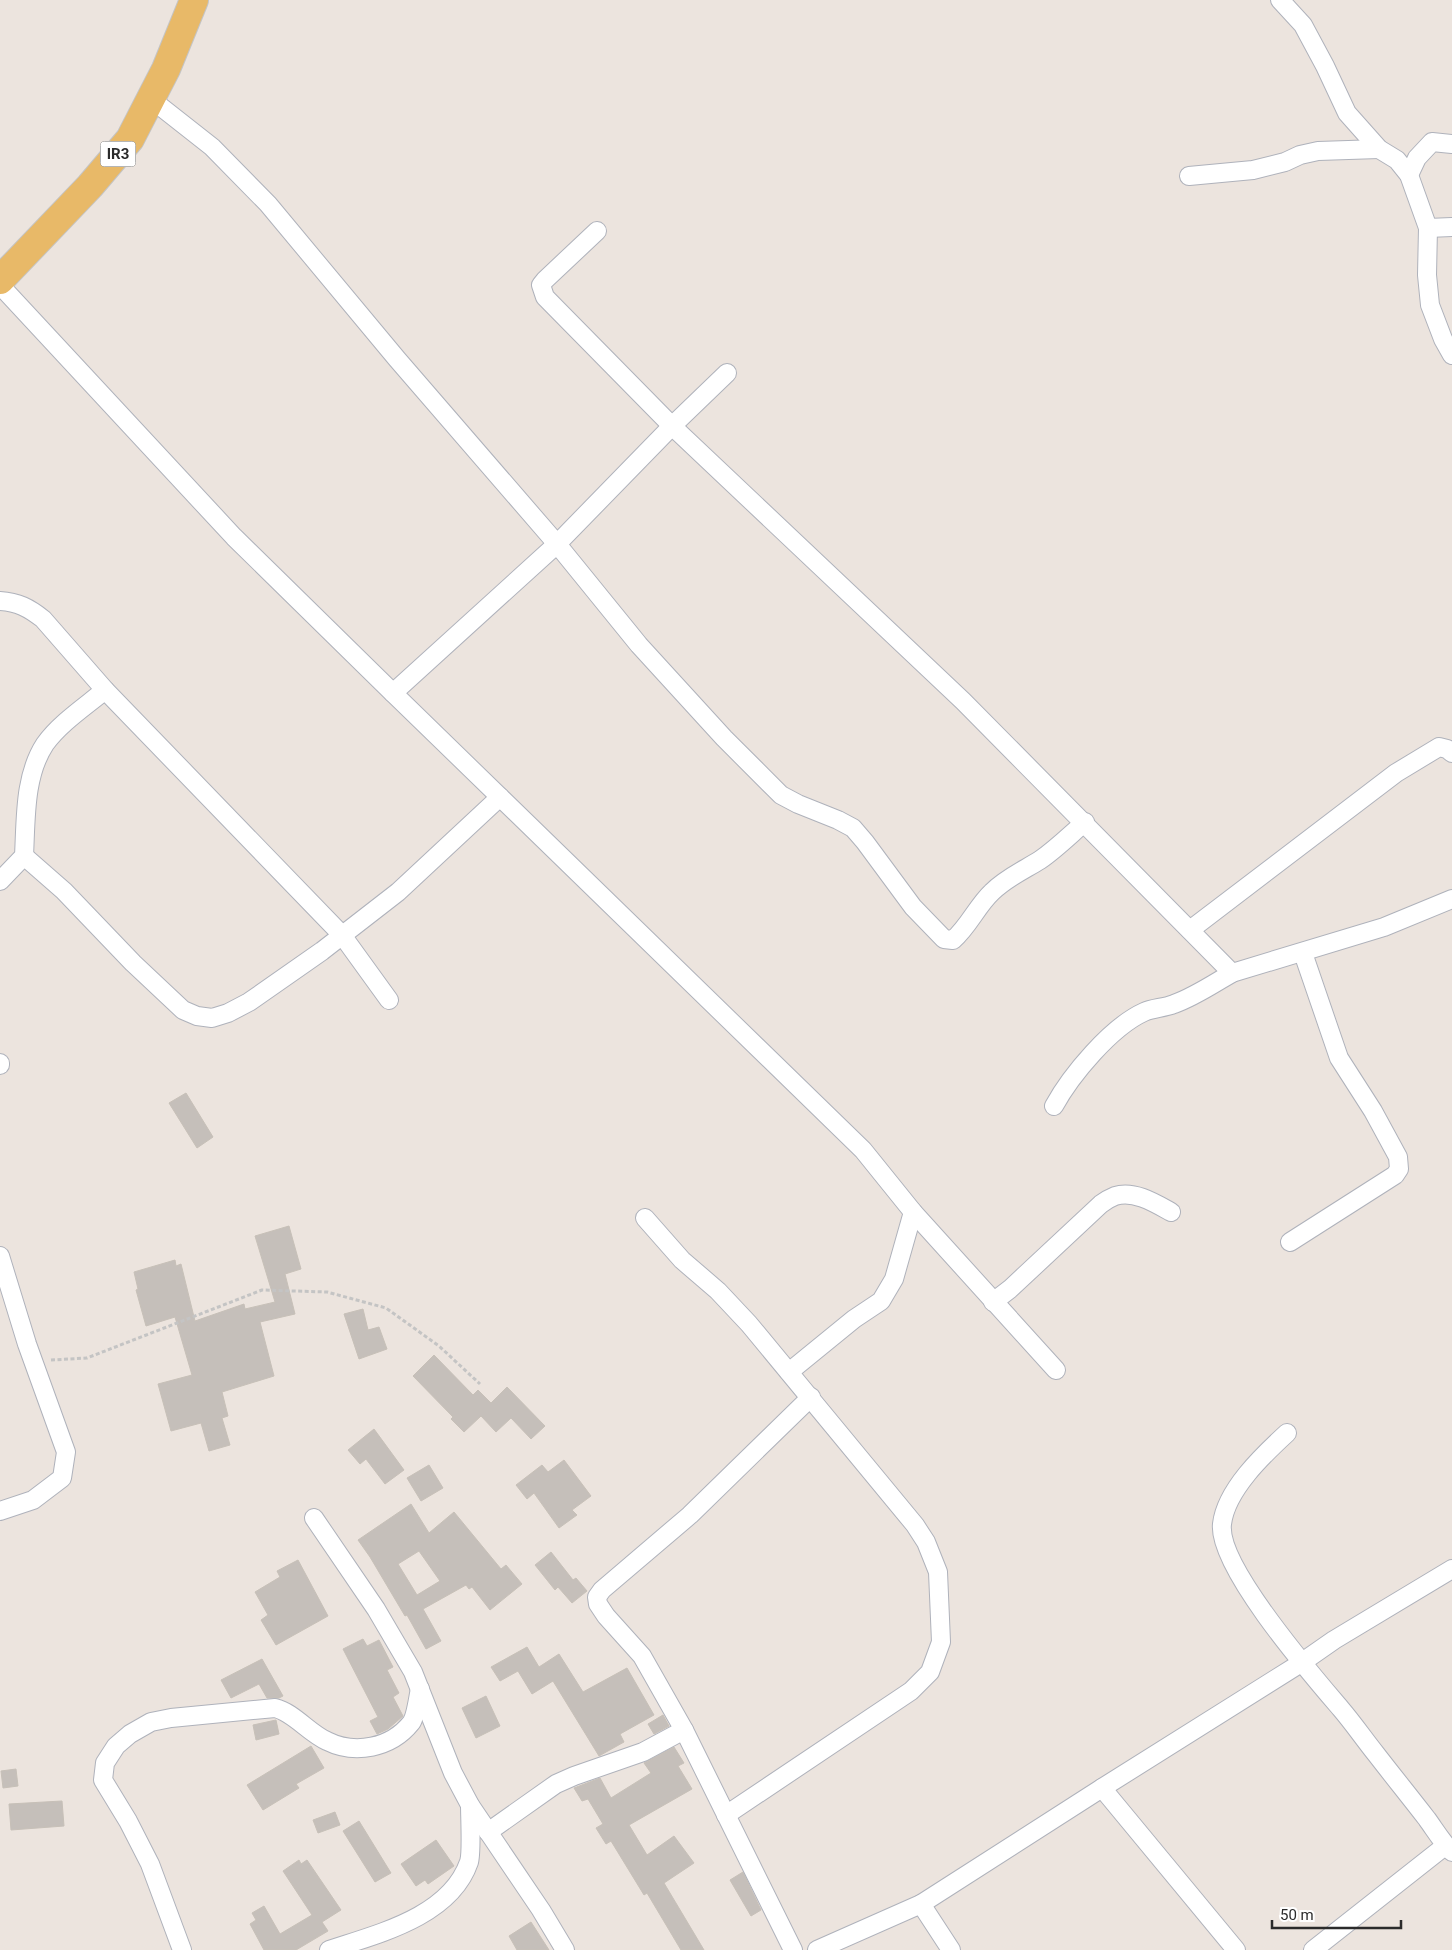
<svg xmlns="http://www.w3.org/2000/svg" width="1452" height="1950" font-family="Roboto,sans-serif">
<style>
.building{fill:#c5bfba;stroke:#c7c0b8;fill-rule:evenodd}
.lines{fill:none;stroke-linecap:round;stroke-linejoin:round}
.minor-casing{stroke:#afb2bb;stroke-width:20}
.primary-casing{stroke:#c4c4c4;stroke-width:30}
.path{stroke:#c4c4c4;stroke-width:3;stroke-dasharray:4 2.5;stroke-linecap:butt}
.minor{stroke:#fff;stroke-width:18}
.primary{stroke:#e8b968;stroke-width:28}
.labels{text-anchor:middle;stroke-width:5;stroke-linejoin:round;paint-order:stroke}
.shield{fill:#fff;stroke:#6b6b6b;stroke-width:1}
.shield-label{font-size:15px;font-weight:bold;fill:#2b2b2b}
</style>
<rect width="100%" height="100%" fill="#ece4de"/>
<g class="building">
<polygon points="186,1093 213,1137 197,1148 169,1103"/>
<polygon points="289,1226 301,1269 285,1274 295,1314 260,1322 274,1376 222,1392 228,1416 222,1418 230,1445 209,1451 201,1423 171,1431 158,1384 192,1375 175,1317 146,1326 136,1290 138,1289 134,1272 175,1260 176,1266 181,1264 195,1321 244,1304 245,1309 275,1302 255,1236"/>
<polygon points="363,1309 368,1330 379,1327 387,1349 359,1359 344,1314"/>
<polygon points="434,1355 473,1395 478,1390 491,1403 507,1387 545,1426 531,1439 511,1418 496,1432 481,1416 464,1432 451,1419 453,1417 413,1376"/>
<polygon points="374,1429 404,1470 385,1484 366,1459 360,1464 348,1450"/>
<polygon points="564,1460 591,1496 572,1510 577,1515 559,1528 534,1493 527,1499 516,1485 542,1465 548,1472"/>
<polygon points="429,1465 443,1488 421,1501 407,1478"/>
<path d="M 411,1504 L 429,1533 L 454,1512 L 501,1569 L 506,1565 L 522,1584 L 490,1610 L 472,1587 L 469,1589 L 466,1585 L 423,1609 L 441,1641 L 426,1649 L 407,1615 L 405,1616 L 370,1557 L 358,1540 ZM 419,1551 L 440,1581 L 417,1595 L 398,1564 Z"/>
<polygon points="551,1552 573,1580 576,1578 587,1591 572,1603 558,1587 555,1590 535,1565"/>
<polygon points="298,1560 328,1616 276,1645 261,1620 268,1615 255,1592 280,1577 277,1571"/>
<polygon points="363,1639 367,1646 379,1640 393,1667 387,1670 399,1693 393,1697 403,1716 388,1729 377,1734 370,1721 378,1717 343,1649"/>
<polygon points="527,1647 539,1667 559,1654 583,1692 627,1668 654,1715 620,1734 624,1742 599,1756 553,1681 532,1694 518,1671 500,1681 491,1667"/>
<polygon points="262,1659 283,1696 279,1698 267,1698 259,1684 231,1698 221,1680"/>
<polygon points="486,1696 500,1726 476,1738 462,1708"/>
<polygon points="663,1715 669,1726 654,1734 648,1724"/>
<polygon points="276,1720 279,1734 256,1740 253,1725"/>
<polygon points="311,1746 324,1768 296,1784 299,1788 263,1810 247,1785"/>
<polygon points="674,1747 684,1763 678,1766 692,1789 629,1825 647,1855 674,1836 694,1863 664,1883 704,1950 681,1950 647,1893 644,1895 611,1841 606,1844 596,1828 603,1824 588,1799 582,1801 574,1788 600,1778 611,1798 651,1773 644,1763"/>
<polygon points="16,1769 18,1786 3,1788 1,1771"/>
<polygon points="62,1801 64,1826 11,1830 9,1804"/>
<polygon points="335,1812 340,1825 318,1833 313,1820"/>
<polygon points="359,1821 391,1873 375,1882 343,1831"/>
<polygon points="436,1840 454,1866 428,1884 425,1880 416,1886 401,1864"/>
<polygon points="299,1860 301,1864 307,1860 341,1910 322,1922 328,1931 296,1950 264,1950 250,1924 256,1920 252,1913 264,1906 280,1934 312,1915 283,1871"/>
<polygon points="743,1872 761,1910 751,1916 730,1880"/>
<polygon points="531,1922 549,1950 517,1950 509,1936"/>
</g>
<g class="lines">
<defs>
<g id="minor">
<polyline points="1280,0 1303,25 1325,66 1347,113 1379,149 1397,160 1409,175 1428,228 1427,275 1430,305 1443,339 1452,355"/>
<path d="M 151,99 L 212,147 L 268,204 L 397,359 L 557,544 L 639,645 L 724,738 L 781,795 L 798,804 L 838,820 L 853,828 L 865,842 L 913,907 L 944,939 L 953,940 C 969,926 977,906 992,892 C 1006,878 1024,870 1040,860 C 1056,849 1070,835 1085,822"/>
<polyline points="1409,175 1417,158 1432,142 1452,144"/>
<polyline points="1189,176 1253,170 1285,162 1300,155 1318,151 1379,149"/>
<polyline points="1428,228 1452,227"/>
<polyline points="597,231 545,280 541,285 545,297 672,426 727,373"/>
<polyline points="0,285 234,537 393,693 557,544 672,426 963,701 1232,973 1384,927 1452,899"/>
<path d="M 0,601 C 18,602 29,608 43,619 L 105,690 L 342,935 L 389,1000"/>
<polyline points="393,693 863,1150 913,1212 1056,1370"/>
<polyline points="24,856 64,891 133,963 183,1010 197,1016 212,1018 228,1013 249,1002 322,951 398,892 500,797"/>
<path d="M 0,881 L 24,856 C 26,819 24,776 45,744 C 60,723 86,706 105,690"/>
<polyline points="1190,930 1396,773 1439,747 1447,749 1452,753"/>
<polyline points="0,1063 0,1065"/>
<path d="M 1054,1106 C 1071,1075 1111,1027 1144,1012 C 1153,1008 1164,1008 1174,1004 C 1194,997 1213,984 1232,973"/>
<polyline points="645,1218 682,1260 718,1291 749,1324 915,1525 926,1542 938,1572 941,1642 930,1672 911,1691 726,1815"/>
<polyline points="1290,1242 1395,1175 1399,1169 1398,1157 1373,1111 1339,1058 1303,953"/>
<polyline points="0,1256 27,1344 66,1452 62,1478 33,1500 0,1511"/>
<path d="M 993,1302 L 1010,1289 L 1101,1204 C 1105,1201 1110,1198 1115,1196 C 1134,1190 1155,1203 1171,1212"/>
<polyline points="789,1372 854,1319 881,1301 894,1279 913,1212"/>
<path d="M 1287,1433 C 1263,1455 1226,1490 1222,1524 C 1217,1566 1312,1675 1341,1709 C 1353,1723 1364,1739 1376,1754 C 1393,1776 1410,1797 1427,1819 C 1435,1830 1442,1842 1452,1852"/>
<polyline points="314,1518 376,1609 413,1672 453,1773 470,1805 541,1910 565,1950"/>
<polyline points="1102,1788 1236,1950"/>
<polyline points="488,1832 556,1784 574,1776 643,1752 684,1730"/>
<polyline points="921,1904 1102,1788 1301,1663 1334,1640 1452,1569"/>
<path d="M 182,1950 L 150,1864 L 128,1821 L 103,1780 L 105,1763 L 116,1746 L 130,1734 L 151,1722 L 171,1718 L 275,1708 C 293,1712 309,1733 327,1741 C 355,1755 391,1748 411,1723 C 416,1717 418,1697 420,1689"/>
<path d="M 329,1950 C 377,1934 450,1917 469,1862 C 472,1853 470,1817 470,1805"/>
<polyline points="793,1950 684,1730 642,1656 606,1616 598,1604 597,1597 602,1590 690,1515 811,1397"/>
<polyline points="817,1950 921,1904 951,1950"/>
<polyline points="1313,1950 1445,1846"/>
</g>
<polyline id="primary" points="0,280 90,186 130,139 166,69 194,0"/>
</defs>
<use href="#minor" class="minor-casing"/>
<use href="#primary" class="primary-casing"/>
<polyline class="path" points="51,1360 87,1358 262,1290 327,1292 386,1308 439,1346 480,1384"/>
<use href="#minor" class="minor"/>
<use href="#primary" class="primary"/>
</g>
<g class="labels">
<rect class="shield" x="100.5" y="141.5" width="35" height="25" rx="4"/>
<g class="shield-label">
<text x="118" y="159">IR3</text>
</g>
</g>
<path d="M1272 1920v8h129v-8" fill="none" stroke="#2b2b2b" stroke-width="2.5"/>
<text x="1280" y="1920" font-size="15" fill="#2b2b2b" stroke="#ffffff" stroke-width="4" paint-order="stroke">50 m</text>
</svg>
